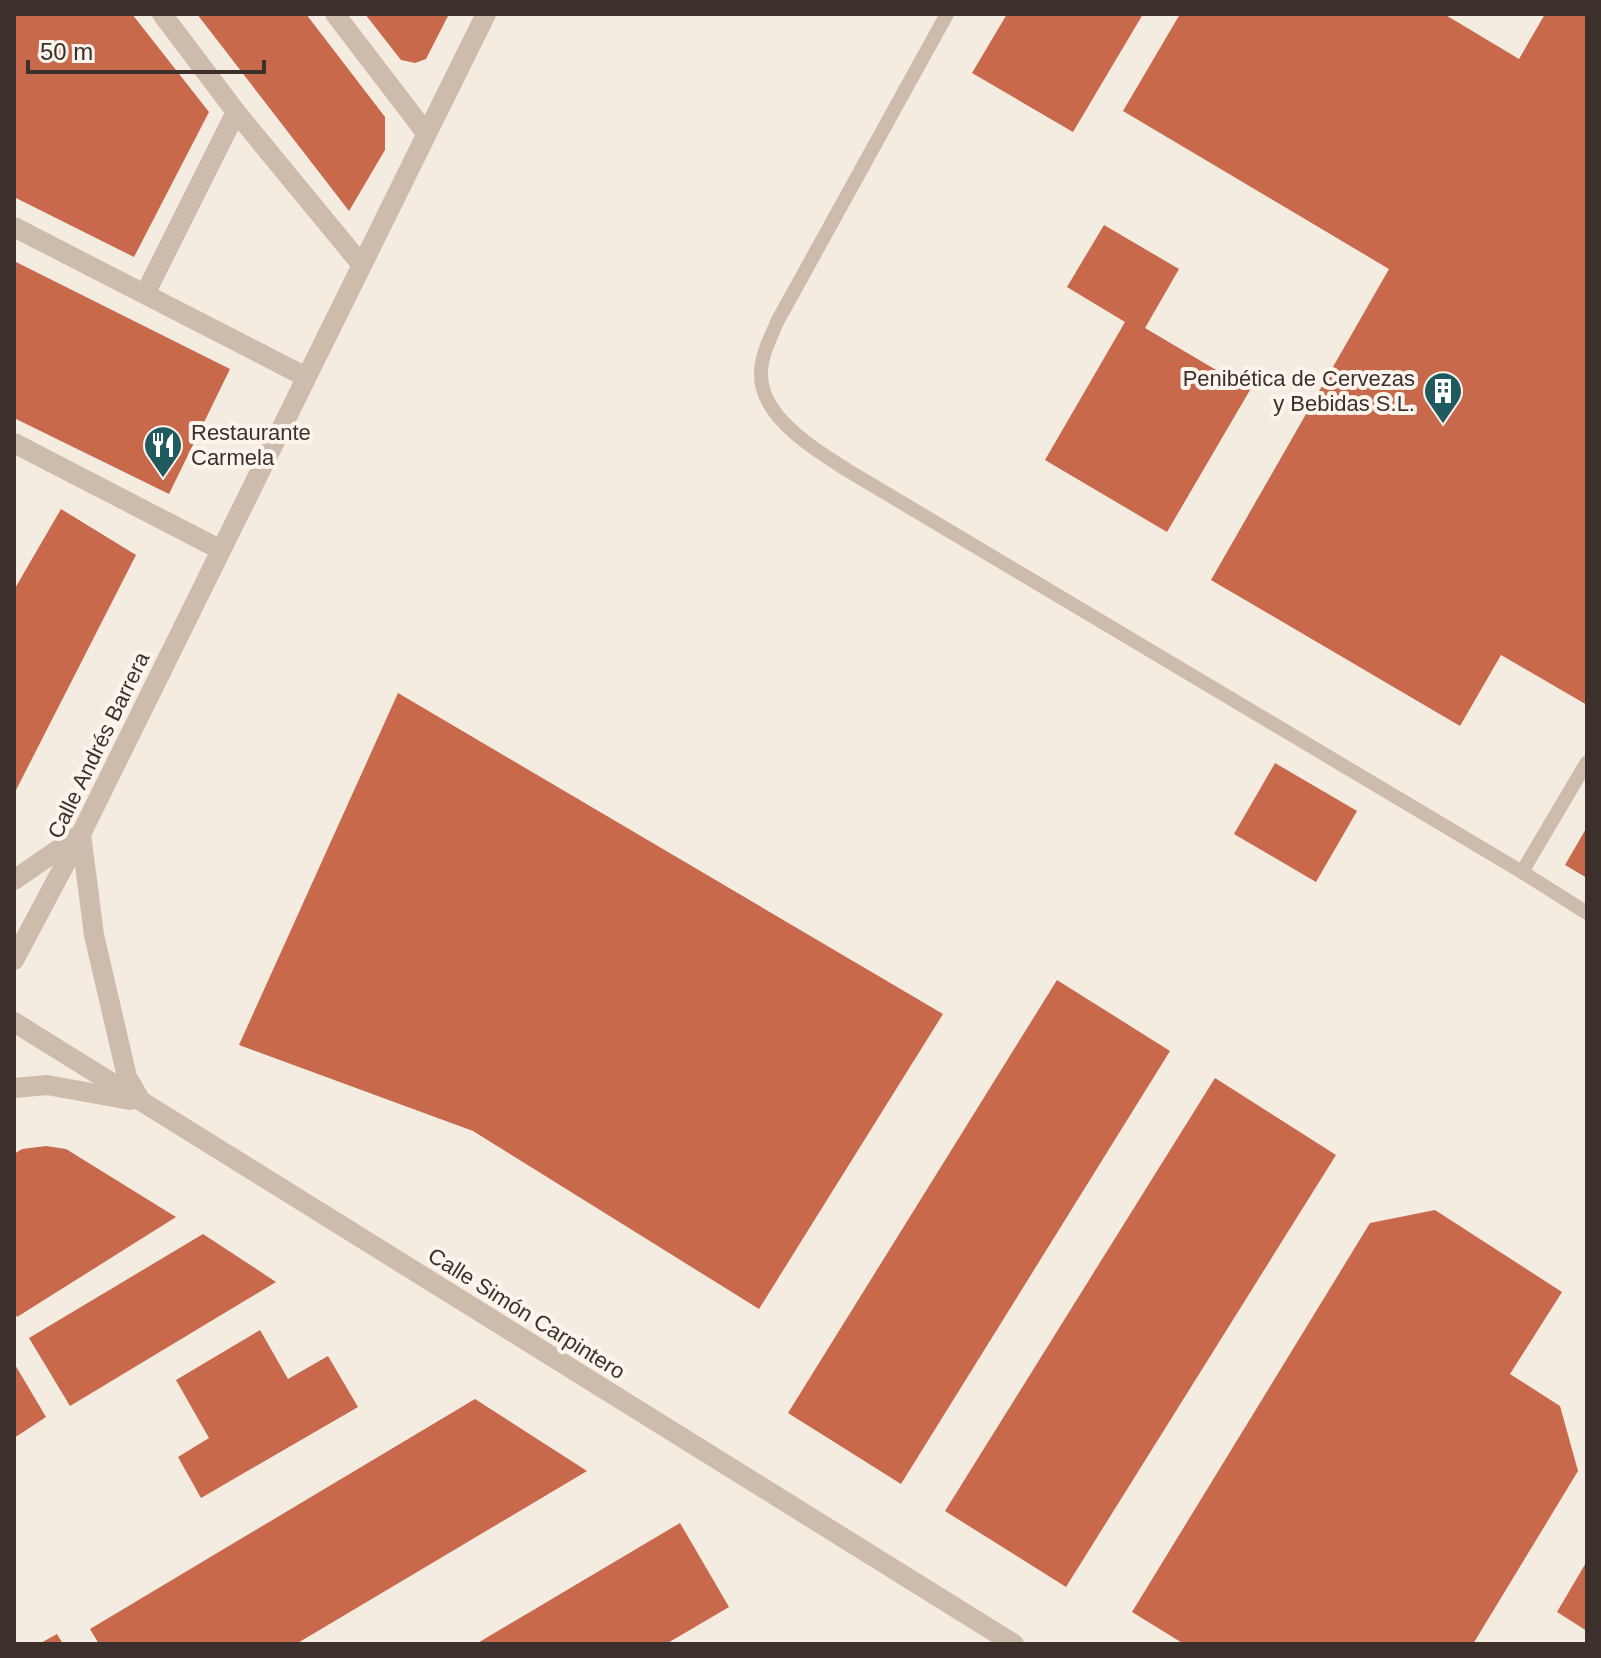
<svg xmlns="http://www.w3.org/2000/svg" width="1601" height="1658" font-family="Arial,sans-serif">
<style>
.building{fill:#c8694b}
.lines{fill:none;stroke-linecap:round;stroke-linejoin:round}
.service{stroke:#cdbbac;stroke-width:14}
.pedestrian{stroke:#cdbbac;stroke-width:20}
.minor{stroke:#cdbbac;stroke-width:20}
.tertiary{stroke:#cdbbac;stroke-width:20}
.labels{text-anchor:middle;stroke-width:8;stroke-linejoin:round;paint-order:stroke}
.poi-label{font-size:22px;fill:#3b302b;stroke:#fbf5ee;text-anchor:end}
.street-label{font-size:22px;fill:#3b302b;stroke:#fbf5ee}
</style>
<rect width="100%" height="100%" fill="#f4ebe1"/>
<g class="building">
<polygon points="14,14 132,14 209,112 134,257 14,197"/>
<polygon points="197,14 306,14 385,117 385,150 349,211"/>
<polygon points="365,14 449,14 426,59 415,63 401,60"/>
<polygon points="1007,14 1143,14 1073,132 972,73"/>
<polygon points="1180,14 1444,14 1519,59 1545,14 1587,14 1587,705 1501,655 1460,726 1211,580 1389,269 1123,111"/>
<polygon points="1104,225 1179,269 1145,328 1250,390 1167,532 1045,460 1125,322 1067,287"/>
<polygon points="14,261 230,369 169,494 14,418"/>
<polygon points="61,509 136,555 14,794 14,590"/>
<polygon points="398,693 943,1014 759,1309 473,1131 239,1045"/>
<polygon points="1275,763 1357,811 1316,882 1234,834"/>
<polygon points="1587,827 1587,878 1565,865"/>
<polygon points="1057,980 1170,1051 901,1484 788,1413"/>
<polygon points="1215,1078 1336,1155 1066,1587 945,1511"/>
<polygon points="46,1146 66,1149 176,1217 17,1317 14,1311 14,1154 22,1149"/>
<polygon points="1435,1210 1562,1292 1510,1374 1560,1406 1578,1471 1473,1644 1184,1644 1132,1612 1370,1223"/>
<polygon points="203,1234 276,1282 70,1406 29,1338"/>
<polygon points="260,1330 288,1379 328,1356 358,1407 201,1498 178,1457 209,1438 176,1380"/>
<polygon points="14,1363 46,1417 14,1438"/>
<polygon points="475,1399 587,1471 296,1644 99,1644 90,1629"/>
<polygon points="680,1523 729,1607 666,1644 476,1644"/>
<polygon points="1587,1561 1587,1631 1557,1612"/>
<polygon points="57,1634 63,1644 39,1644"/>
</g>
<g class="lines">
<g class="service">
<path d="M 947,14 L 777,322 C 772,335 764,349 762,363 C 752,413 813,448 847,470 L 1522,872"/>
<polyline points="1587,762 1522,872 1587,913"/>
</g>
<polyline class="pedestrian" points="236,112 361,264"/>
<g class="minor">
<polyline points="335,14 426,133"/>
<polyline points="14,227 306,377"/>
<polyline points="145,294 236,112 162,14"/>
<polyline points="14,443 221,550"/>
</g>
<g class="tertiary">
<polyline points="14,880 81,834 94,935 127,1077 141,1101"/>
<polyline points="14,960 81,834 486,14"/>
<polyline points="14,1022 1014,1644"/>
<polyline points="14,1088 47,1085 130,1100"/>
</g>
</g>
<defs>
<symbol id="building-pin" viewBox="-11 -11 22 30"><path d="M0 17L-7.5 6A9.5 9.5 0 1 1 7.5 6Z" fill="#1f5a5e" stroke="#fbf5ee"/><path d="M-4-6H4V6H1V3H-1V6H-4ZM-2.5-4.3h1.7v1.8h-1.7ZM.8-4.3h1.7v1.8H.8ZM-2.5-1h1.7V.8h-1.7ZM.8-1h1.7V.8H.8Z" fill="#fff"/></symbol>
<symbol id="restaurant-pin" viewBox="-11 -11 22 30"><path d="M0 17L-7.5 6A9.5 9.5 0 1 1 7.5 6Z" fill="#1f5a5e" stroke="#fbf5ee"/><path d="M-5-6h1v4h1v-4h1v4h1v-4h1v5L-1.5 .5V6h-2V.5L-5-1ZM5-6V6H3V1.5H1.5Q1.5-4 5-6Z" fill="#fff"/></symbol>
</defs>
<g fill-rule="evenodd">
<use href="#building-pin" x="1421" y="369" width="44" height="60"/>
<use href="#restaurant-pin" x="141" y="423" width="44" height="60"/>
</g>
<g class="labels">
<g class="poi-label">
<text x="1415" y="386">Penibética de Cervezas<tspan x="1415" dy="25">y Bebidas S.L.</tspan></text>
<text x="191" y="440" text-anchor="start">Restaurante<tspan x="191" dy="25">Carmela</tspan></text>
</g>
<g class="street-label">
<text transform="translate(98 745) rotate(-64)" y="8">Calle Andrés Barrera</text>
<text transform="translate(527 1313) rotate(32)" y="8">Calle Simón Carpintero</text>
</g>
</g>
<rect width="1601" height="1658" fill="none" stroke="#3b302b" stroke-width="32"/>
<path d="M28 60v12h236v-12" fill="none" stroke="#3b302b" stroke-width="4"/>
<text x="40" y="60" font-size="24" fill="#3b302b" stroke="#fbf5ee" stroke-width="6" paint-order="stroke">50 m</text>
</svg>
